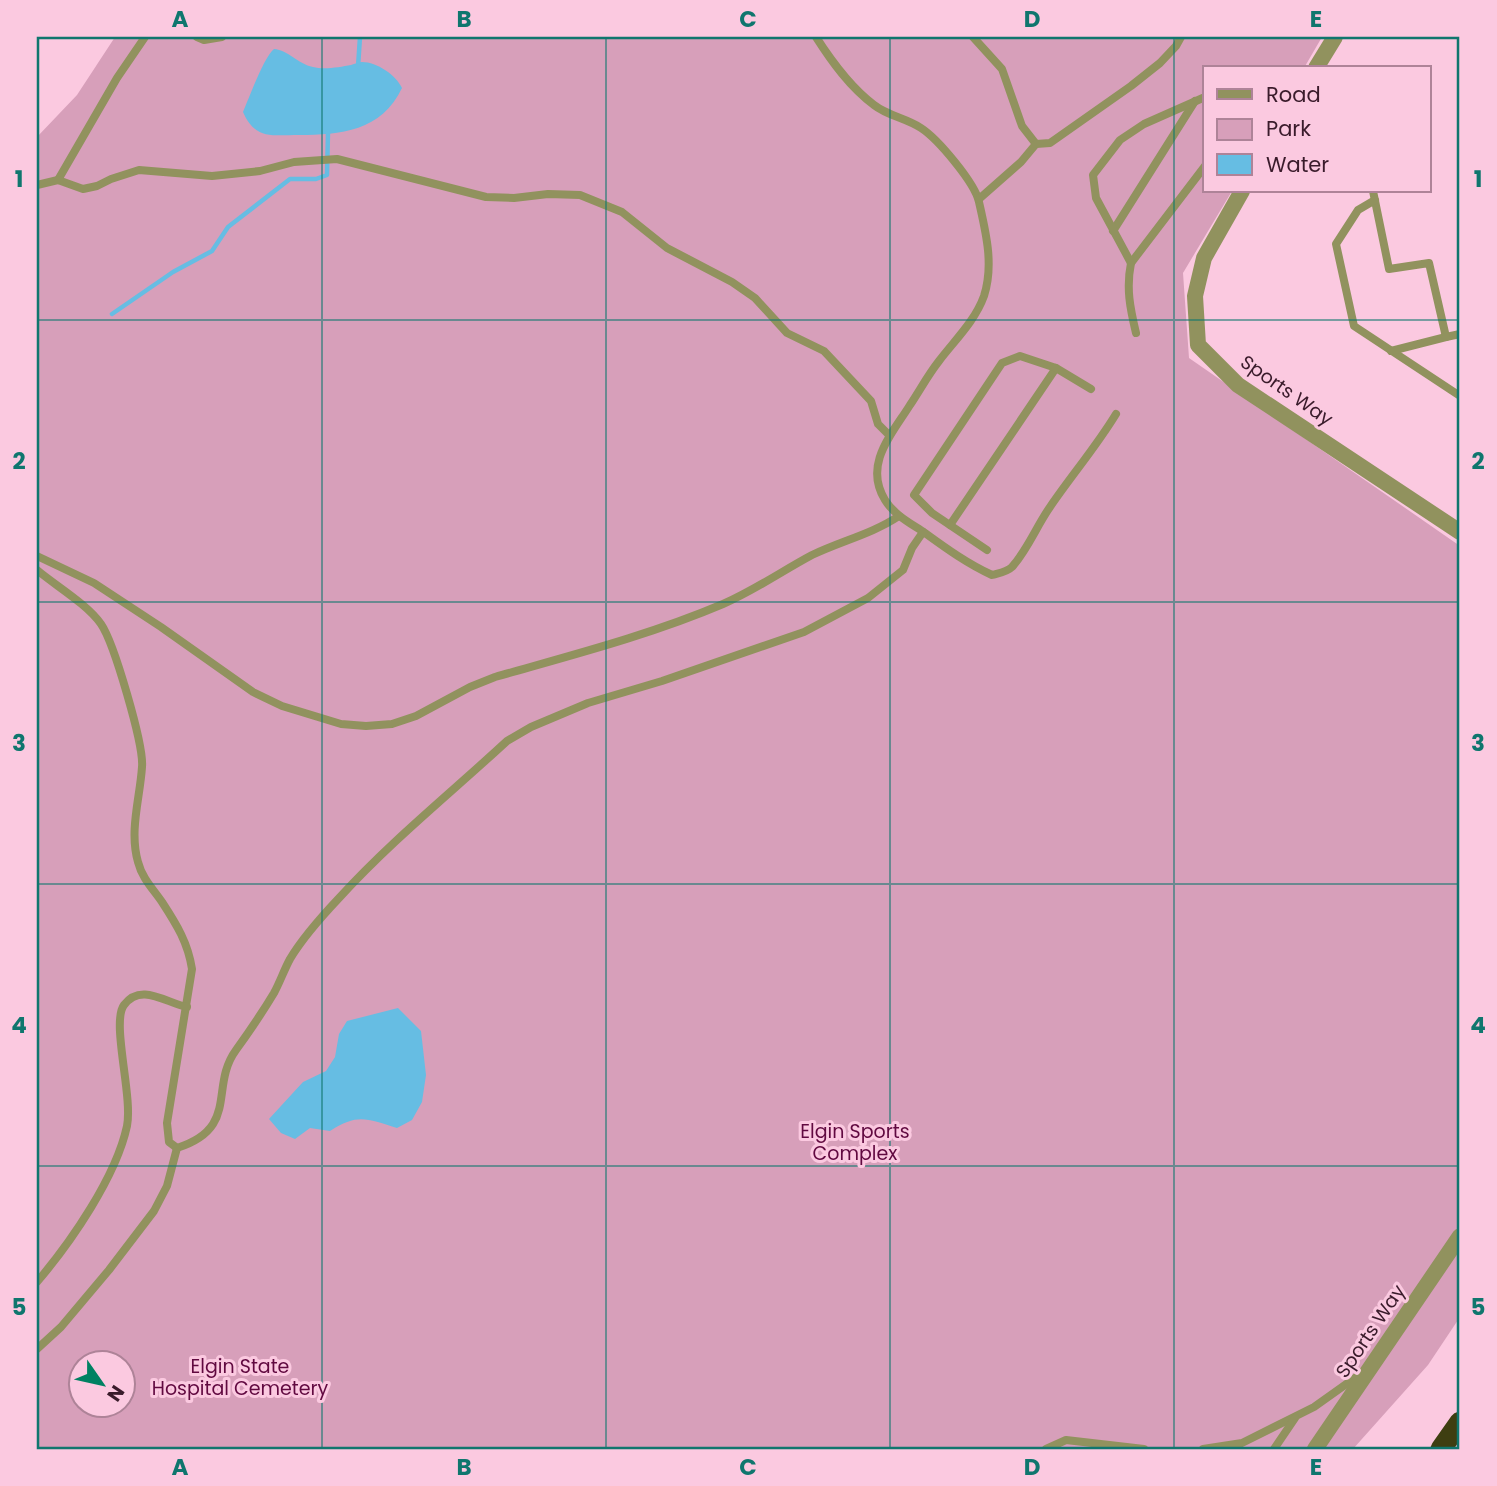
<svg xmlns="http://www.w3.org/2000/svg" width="1497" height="1486" font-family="Poppins,sans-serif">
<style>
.green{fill:#d79fba;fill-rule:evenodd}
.water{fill:#66bde3}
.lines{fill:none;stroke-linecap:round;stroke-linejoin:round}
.stream{stroke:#66bde3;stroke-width:4.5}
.service{stroke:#91925e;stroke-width:8}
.minor{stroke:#91925e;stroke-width:16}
.motorway{stroke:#3e3e11;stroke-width:21}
.grid{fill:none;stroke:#0f766e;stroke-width:2;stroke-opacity:0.55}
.labels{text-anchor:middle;stroke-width:6;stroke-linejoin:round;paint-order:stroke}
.street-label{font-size:19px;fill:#3a1b2b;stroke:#fbc9e0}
.park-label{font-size:19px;fill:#610940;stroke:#fbc9e0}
.neatline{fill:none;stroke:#0f766e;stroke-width:2.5}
.grid-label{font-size:23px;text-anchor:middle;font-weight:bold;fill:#0f766e}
</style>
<rect width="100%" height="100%" fill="#fbc9e0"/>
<path class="green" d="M 115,37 L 1322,37 L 1304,68 L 1205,68 L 1205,191 L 1232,191 L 1183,273 L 1189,358 L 1460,546 L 1460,1317 L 1428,1365 L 1353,1449 L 37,1449 L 37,137 L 77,95 ZM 80,1364 L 122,1364 L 122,1406 L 80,1406 Z"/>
<g class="water">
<path d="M 274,49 C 288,50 298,64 313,67 C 324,70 340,67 351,65 C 355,64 358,62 362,62 C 377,62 396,75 402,88 C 382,131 340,135 299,135 C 273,135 255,140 243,112 C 249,98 264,57 274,49 Z"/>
<path d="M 398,1008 L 421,1031 L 426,1075 L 422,1102 L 412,1120 L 397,1128 C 367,1119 358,1113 330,1131 L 310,1128 L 295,1139 L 281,1133 L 269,1119 L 303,1082 L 326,1071 L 335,1057 L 339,1034 L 347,1021 Z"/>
</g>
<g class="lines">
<g class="stream">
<polyline points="358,67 360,37"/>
<polyline points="112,314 173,272 212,251 228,227 290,179 316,179 327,175 328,132"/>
</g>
<g class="service">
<polyline points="197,37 204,40 222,37"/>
<path d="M 816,37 C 832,62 850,87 874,105 C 888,116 906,118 921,128 C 938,139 975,183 979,202 C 986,233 994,265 984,296 C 975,321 955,340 939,361 C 928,375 920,390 910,405 C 892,434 863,464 885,500 C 894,515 912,524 925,533 C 947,549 968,564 992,575 C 999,573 1007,572 1012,567 C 1028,549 1036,527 1050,507 C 1071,476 1096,447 1116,414"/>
<polyline points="973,37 1002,69 1022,126 1036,144"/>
<polyline points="58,180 117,78 145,37"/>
<polyline points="37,185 58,180 83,189 97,186 111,179 139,170 212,176 260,171 294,162 337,159 486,197 514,198 548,194 580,195 622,212 667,248 732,282 755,298 787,333 824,351 871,401 878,424 889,435"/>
<polyline points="1373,191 1389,269 1429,263 1446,337 1460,334"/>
<polyline points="979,199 1021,162 1036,144 1050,143 1131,86 1160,63 1176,46 1181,37"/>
<polyline points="1375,200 1358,210 1336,244 1354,326 1460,396"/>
<polyline points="1113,231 1195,101"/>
<polyline points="1131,263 1096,198 1093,175 1120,140 1144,124 1205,97"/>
<path d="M 1136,333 C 1130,308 1126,288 1131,263 L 1205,166"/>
<polyline points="1391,351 1446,337"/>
<polyline points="950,525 1056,368"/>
<polyline points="987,550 932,513 914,495 1002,363 1020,356 1056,368 1091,389"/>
<path d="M 37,556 L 94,583 L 161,627 L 253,692 L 282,706 L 341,724 L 366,726 L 392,724 L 416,716 L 470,687 L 495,677 C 572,655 650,635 723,604 C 755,590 782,571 812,555 C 841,541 872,534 899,516"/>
<path d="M 37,570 C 56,586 87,604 101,624 C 114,643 144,745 142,767 C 140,798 129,831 138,862 C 142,878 153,889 162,902 C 177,925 188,943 192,969 L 167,1123 L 169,1142 L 177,1148 C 240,1128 209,1087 236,1050 C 249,1032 262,1013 274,993 C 280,982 284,970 290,959 C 303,937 323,915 340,897 C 391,841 452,792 507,741 L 531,727 L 588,703 L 662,681 L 804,632 L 868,598 L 903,570 L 912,548 L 923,532"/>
<path d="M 37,1282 C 71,1242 116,1177 127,1126 C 133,1096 111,1022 124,1005 C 141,982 166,1003 187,1007"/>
<polyline points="37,1349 61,1327 109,1270 154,1211 167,1186 177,1148"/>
<polyline points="1046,1449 1066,1440 1144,1449"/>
<polyline points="1203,1449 1242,1443 1314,1407 1359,1375"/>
<polyline points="1274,1449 1295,1418"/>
</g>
<g class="minor">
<polyline points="1316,68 1335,37"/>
<polyline points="1242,191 1204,258 1195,296 1198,345 1238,385 1460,532"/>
<polyline points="1315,1449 1460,1236"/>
</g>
<polyline class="motorway" points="1441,1449 1460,1422"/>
</g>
<path class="grid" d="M 322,37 L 322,1449M 606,37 L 606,1449M 890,37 L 890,1449M 1174,37 L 1174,1449M 37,320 L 1460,320M 37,602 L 1460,602M 37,884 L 1460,884M 37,1166 L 1460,1166"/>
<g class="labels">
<g class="street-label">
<text transform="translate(1287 390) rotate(35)" y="7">Sports Way</text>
<text transform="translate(1370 1331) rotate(-56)" y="7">Sports Way</text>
</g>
<g class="park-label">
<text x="855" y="1138">Elgin Sports<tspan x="855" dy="22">Complex</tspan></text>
<text x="240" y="1373">Elgin State<tspan x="240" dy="22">Hospital Cemetery</tspan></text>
</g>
</g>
<rect width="1497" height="1486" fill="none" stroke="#fbc9e0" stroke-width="77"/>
<rect x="1203" y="66" width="228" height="126" fill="#fbc9e0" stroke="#ae8398" stroke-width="2"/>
<rect x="1217" y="89" width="35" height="10" fill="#91925e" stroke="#ae8398" stroke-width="2"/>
<text x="1266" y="102" font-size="21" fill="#3a1b2b">Road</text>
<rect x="1217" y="119" width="35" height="21" fill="#d79fba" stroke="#ae8398" stroke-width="2"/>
<text x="1266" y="136" font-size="21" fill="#3a1b2b">Park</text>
<rect x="1217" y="154" width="35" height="21" fill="#66bde3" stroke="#ae8398" stroke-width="2"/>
<text x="1266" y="172" font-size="21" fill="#3a1b2b">Water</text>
<g transform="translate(102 1384) rotate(124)"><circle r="33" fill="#fbc9e0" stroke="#ae8398" stroke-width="2"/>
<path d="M0-5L12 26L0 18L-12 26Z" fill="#008162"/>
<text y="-10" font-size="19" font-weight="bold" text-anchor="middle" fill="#3a1b2b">N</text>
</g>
<rect x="38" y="38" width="1420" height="1410" class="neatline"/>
<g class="grid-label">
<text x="180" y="27">A</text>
<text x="464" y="27">B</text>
<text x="748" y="27">C</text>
<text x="1032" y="27">D</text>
<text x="1316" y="27">E</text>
<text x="19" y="187">1</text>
<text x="1478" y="187">1</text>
<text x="19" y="469">2</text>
<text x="1478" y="469">2</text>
<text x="19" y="751">3</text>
<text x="1478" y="751">3</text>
<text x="19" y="1033">4</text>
<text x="1478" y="1033">4</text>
<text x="19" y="1315">5</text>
<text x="1478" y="1315">5</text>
<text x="180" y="1475">A</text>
<text x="464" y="1475">B</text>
<text x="748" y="1475">C</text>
<text x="1032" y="1475">D</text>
<text x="1316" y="1475">E</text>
</g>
</svg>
